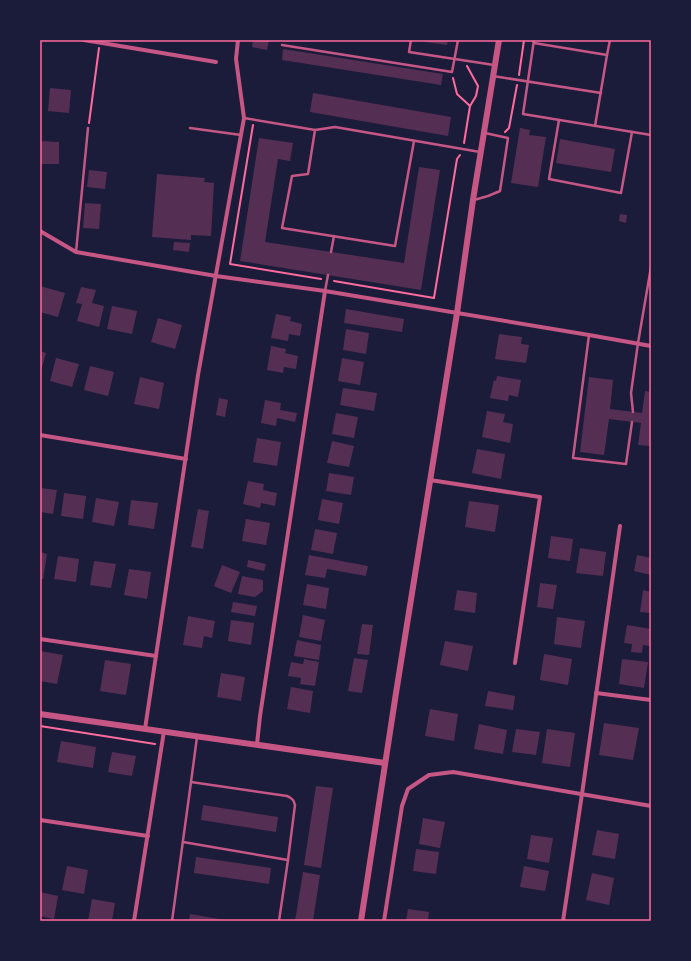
<svg xmlns="http://www.w3.org/2000/svg" width="691" height="961" font-family="'Golos Text',sans-serif">
<style>
.building{fill:#542f53}
.lines{fill:none;stroke-linecap:round;stroke-linejoin:round}
.path{stroke:#ff6b9d;stroke-width:2}
.service{stroke:#c65784;stroke-width:2.5}
.minor{stroke:#c65784;stroke-width:4}
.tertiary{stroke:#c65784;stroke-width:6}
.neatline{fill:none;stroke:#ff6b9d;stroke-width:1.5}
</style>
<rect width="100%" height="100%" fill="#1b1b3a"/>
<g class="building">
<polygon points="253,40 269,40 267,50 252,47"/>
<polygon points="425,40 448,40 447,45 425,42"/>
<polygon points="283,49 443,74 441,85 282,60"/>
<polygon points="50,88 71,90 69,113 48,111"/>
<polygon points="313,93 451,117 448,136 310,112"/>
<polygon points="520,128 530,130 529,135 546,137 538,187 511,183"/>
<polygon points="259,138 293,143 290,161 278,159 265,242 404,263 419,167 440,170 421,290 240,261"/>
<polygon points="560,139 615,149 611,172 556,163"/>
<polygon points="40,141 59,142 59,164 40,164"/>
<polygon points="89,170 107,172 105,189 87,187"/>
<polygon points="157,174 205,178 204,182 214,183 211,236 191,235 191,240 152,237"/>
<polygon points="85,203 101,204 99,229 83,228"/>
<polygon points="620,214 627,215 626,223 619,221"/>
<polygon points="174,242 190,243 189,252 173,250"/>
<polygon points="40,286 65,293 58,317 40,312"/>
<polygon points="81,287 96,290 92,303 104,306 99,327 77,321 82,304 76,303"/>
<polygon points="112,306 137,311 132,334 107,329"/>
<polygon points="346,309 404,319 402,332 344,323"/>
<polygon points="276,314 291,317 290,321 302,324 300,336 289,334 288,341 271,338"/>
<polygon points="158,318 182,325 175,349 151,342"/>
<polygon points="346,329 369,333 366,354 343,350"/>
<polygon points="499,334 522,337 521,344 529,345 526,363 495,359"/>
<polygon points="271,346 286,349 285,353 298,356 296,369 284,367 283,373 267,370"/>
<polygon points="40,351 46,353 40,374"/>
<polygon points="56,358 79,364 72,387 50,381"/>
<polygon points="342,358 364,362 360,385 338,381"/>
<polygon points="90,366 114,372 108,396 84,390"/>
<polygon points="497,376 521,380 518,397 509,395 508,401 490,398 494,380 496,381"/>
<polygon points="140,377 164,383 159,409 134,404"/>
<polygon points="589,377 613,380 610,409 642,413 645,391 651,392 651,446 638,445 641,423 609,419 604,455 580,452"/>
<polygon points="343,388 377,393 374,411 340,405"/>
<polygon points="219,398 228,400 225,417 216,415"/>
<polygon points="265,400 281,403 280,410 297,413 295,422 277,418 276,426 261,423"/>
<polygon points="487,411 505,414 503,422 513,424 510,443 482,437"/>
<polygon points="336,413 358,417 354,438 332,434"/>
<polygon points="257,438 281,442 277,466 253,462"/>
<polygon points="332,441 354,446 349,467 327,463"/>
<polygon points="477,449 505,454 501,479 472,473"/>
<polygon points="329,473 354,477 351,495 326,491"/>
<polygon points="248,481 264,484 263,490 277,493 275,506 261,503 260,508 243,504"/>
<polygon points="40,488 57,490 53,514 40,512"/>
<polygon points="64,493 86,496 83,519 61,516"/>
<polygon points="96,498 119,502 114,526 92,522"/>
<polygon points="322,499 343,503 339,524 318,520"/>
<polygon points="131,500 158,503 154,529 128,525"/>
<polygon points="469,501 499,505 495,532 465,527"/>
<polygon points="198,509 209,511 203,549 191,547"/>
<polygon points="246,519 270,523 266,545 242,541"/>
<polygon points="315,529 337,533 333,554 311,550"/>
<polygon points="551,536 573,539 570,561 548,558"/>
<polygon points="580,548 606,552 603,576 576,573"/>
<polygon points="40,552 47,554 43,579 40,579"/>
<polygon points="309,555 368,566 366,576 327,569 325,578 305,575"/>
<polygon points="637,555 651,558 651,575 634,571"/>
<polygon points="58,556 79,559 76,582 54,579"/>
<polygon points="248,560 266,564 264,571 247,567"/>
<polygon points="94,561 116,564 111,588 90,585"/>
<polygon points="222,565 240,572 231,593 214,586"/>
<polygon points="129,569 151,572 147,599 124,595"/>
<polygon points="242,576 263,580 263,591 255,597 238,594"/>
<polygon points="540,583 557,585 553,609 537,607"/>
<polygon points="307,584 329,588 326,609 303,605"/>
<polygon points="457,590 477,593 475,613 454,610"/>
<polygon points="643,590 651,592 651,613 640,612"/>
<polygon points="233,602 257,606 255,616 231,612"/>
<polygon points="303,615 325,620 321,641 299,637"/>
<polygon points="188,616 215,621 212,638 204,636 202,648 183,645"/>
<polygon points="557,617 585,621 581,648 554,644"/>
<polygon points="231,620 254,623 251,645 228,641"/>
<polygon points="362,624 373,625 369,655 357,654"/>
<polygon points="627,625 651,629 650,646 643,645 642,653 631,652 632,644 624,643"/>
<polygon points="297,640 321,645 319,660 294,656"/>
<polygon points="445,641 473,646 468,671 440,665"/>
<polygon points="40,651 63,655 57,684 40,681"/>
<polygon points="544,654 572,659 568,685 540,680"/>
<polygon points="354,658 368,660 362,693 348,691"/>
<polygon points="304,659 319,662 315,686 300,684 301,678 288,676 291,662 303,664"/>
<polygon points="622,659 648,662 644,688 619,684"/>
<polygon points="105,660 131,664 126,695 100,691"/>
<polygon points="221,673 245,677 241,701 217,697"/>
<polygon points="291,687 313,691 310,713 287,709"/>
<polygon points="488,691 515,696 513,710 485,706"/>
<polygon points="430,709 458,714 454,741 425,736"/>
<polygon points="604,723 639,728 633,760 599,755"/>
<polygon points="479,724 507,730 503,754 474,749"/>
<polygon points="516,729 540,732 536,755 512,752"/>
<polygon points="547,729 575,733 570,767 542,763"/>
<polygon points="61,741 96,747 93,768 57,762"/>
<polygon points="112,752 136,756 132,776 108,772"/>
<polygon points="316,786 333,788 321,868 304,865"/>
<polygon points="203,805 278,817 276,832 201,820"/>
<polygon points="423,818 445,822 440,848 419,844"/>
<polygon points="597,830 619,834 615,859 592,855"/>
<polygon points="531,835 553,838 549,863 527,859"/>
<polygon points="416,849 439,852 436,874 413,871"/>
<polygon points="196,857 271,868 269,884 194,873"/>
<polygon points="67,866 88,870 84,894 62,890"/>
<polygon points="524,866 549,871 545,891 520,887"/>
<polygon points="303,872 320,875 313,921 295,921"/>
<polygon points="592,873 614,878 609,905 586,900"/>
<polygon points="40,892 58,896 54,919 40,916"/>
<polygon points="92,899 115,903 112,921 88,921"/>
<polygon points="408,909 429,912 428,921 406,921"/>
<polygon points="190,914 225,920 225,921 189,921"/>
</g>
<g class="lines">
<g class="path">
<polyline points="467,66 478,86 476,96 470,106"/>
<polyline points="519,75 524,40"/>
<polyline points="453,78 457,94 470,106 464,143"/>
<polyline points="89,123 99,48"/>
<polyline points="253,125 230,264 321,279"/>
<polyline points="505,132 509,128 517,85"/>
<polyline points="334,281 434,298 457,159 460,155"/>
<polyline points="40,726 155,744"/>
</g>
<g class="service">
<polyline points="411,40 409,52 494,65"/>
<polyline points="534,40 523,114 651,135"/>
<polyline points="534,43 607,55 610,40"/>
<polyline points="282,45 452,72 458,40"/>
<polyline points="493,76 601,93"/>
<polyline points="244,118 315,130 308,174 292,176 282,228 395,246 414,141"/>
<polyline points="559,120 549,179 621,193 632,132"/>
<polyline points="595,126 607,55"/>
<polyline points="190,128 241,135"/>
<polyline points="315,130 335,127 480,152"/>
<polyline points="474,200 488,196 500,191 508,138 485,133"/>
<polyline points="76,252 88,128"/>
<polyline points="331,252 334,236"/>
<polyline points="325,291 328,275"/>
<polyline points="589,335 573,458 626,464 632,422"/>
<polyline points="633,412 631,393 638,343 651,267"/>
<polyline points="191,782 197,737"/>
<polyline points="183,842 288,860"/>
<path d="M 172,921 L 191,782 L 287,796 C 292,798 294,800 295,805 L 288,860 L 279,921"/>
</g>
<g class="minor">
<polyline points="84,40 216,62"/>
<polyline points="40,231 76,252 216,276 325,291 589,335 651,346"/>
<polyline points="40,435 186,459"/>
<polyline points="430,480 540,497 515,663"/>
<polyline points="40,639 156,656"/>
<polyline points="596,693 651,700"/>
<polyline points="145,729 198,375 244,118 236,59 238,40"/>
<polyline points="257,744 260,716 325,291"/>
<polyline points="40,820 148,836"/>
<polyline points="134,921 164,731"/>
<polyline points="384,921 402,806 408,789 429,775 453,772 651,806"/>
<polyline points="563,921 582,794 620,526"/>
</g>
<g class="tertiary">
<polyline points="40,714 385,763"/>
<polyline points="361,921 396,693 457,313 473,200 499,40"/>
</g>
</g>
<rect width="691" height="961" fill="none" stroke="#1b1b3a" stroke-width="82"/>
<rect x="41" y="41" width="609" height="879" class="neatline"/>
</svg>
